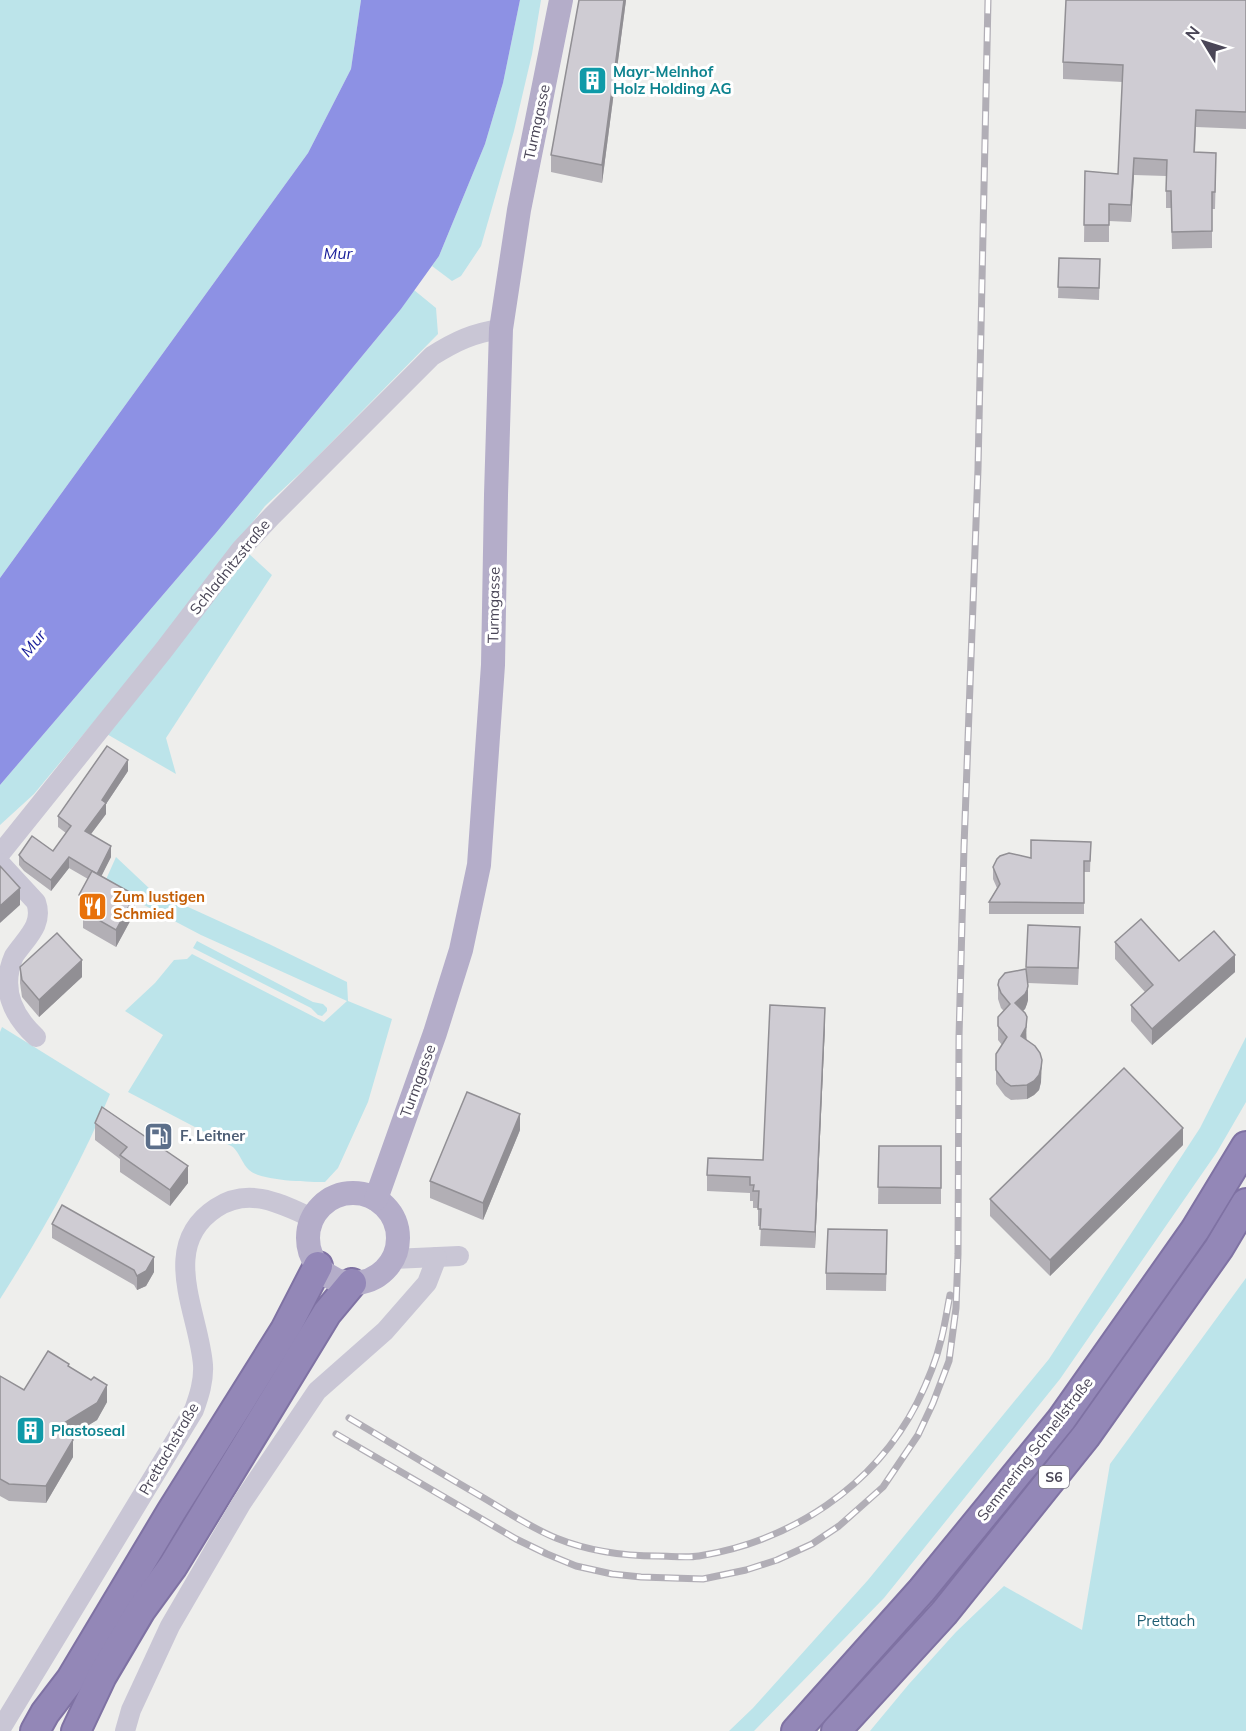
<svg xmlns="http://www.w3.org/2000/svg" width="1246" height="1731" font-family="Mulish,sans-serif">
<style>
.green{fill:#bce4ea}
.water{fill:#8d91e4}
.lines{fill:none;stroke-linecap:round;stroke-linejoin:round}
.highway-casing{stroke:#7f72a3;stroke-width:32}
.minor{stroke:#c9c6d5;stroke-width:20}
.major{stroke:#b4adc9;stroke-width:24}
.highway{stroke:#9387b7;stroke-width:28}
.rail-casing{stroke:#b1aeb6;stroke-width:7}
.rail{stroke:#fff;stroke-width:4.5;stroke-dasharray:14;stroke-linecap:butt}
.wall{fill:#b2afb5}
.shaded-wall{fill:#918f94}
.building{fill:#cfccd3;stroke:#918f94;stroke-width:1.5}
.labels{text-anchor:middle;stroke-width:6;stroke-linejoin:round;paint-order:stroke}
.shield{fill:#fff;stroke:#807e89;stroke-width:1.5}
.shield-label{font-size:14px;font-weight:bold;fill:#4a4657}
.culture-label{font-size:15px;font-weight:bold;fill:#0d838f;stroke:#fff;text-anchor:start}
.street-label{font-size:15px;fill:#4a4657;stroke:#fff}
.food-label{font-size:15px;font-weight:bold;fill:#c56008;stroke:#fff;text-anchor:start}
.service-label{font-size:15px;font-weight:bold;fill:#4e5e75;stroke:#fff;text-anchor:start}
.park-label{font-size:15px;fill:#1d5d72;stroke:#fff}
.water-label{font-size:16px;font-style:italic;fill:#171d99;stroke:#fff}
</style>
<rect width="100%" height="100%" fill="#eeeeec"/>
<g class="green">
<polygon points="0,0 361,0 351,69 308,153 0,578"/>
<polygon points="520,0 541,0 532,54 514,131 481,246 461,276 452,281 432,266 439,256 485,144 503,83"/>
<polygon points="414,290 436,308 438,334 309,465 265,506 171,629 92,724 34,794 0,825 0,785 216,533 401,309"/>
<polygon points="248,553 272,575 166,738 176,774 105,733"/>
<path d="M 116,857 L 151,890 L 269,944 L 347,982 L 348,1001 L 392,1019 L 368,1102 L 338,1168 L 325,1182 C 309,1182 261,1181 249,1170 C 243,1165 240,1154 233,1147 L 128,1092 L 163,1035 L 125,1011 L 155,983 L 174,960 L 187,959 L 192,954 L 324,1022 L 347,1001 L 201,935 L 104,884 Z"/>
<polygon points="197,941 313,1002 323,1004 327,1008 327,1011 322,1016 318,1015 311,1008 193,948"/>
<path d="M 2,1027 L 110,1094 C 80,1166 42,1233 0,1299 L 0,1032 Z"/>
<polygon points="1246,1037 1246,1102 1217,1152 1060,1379 884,1598 754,1731 729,1731 753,1708 868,1580 1049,1359 1200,1128"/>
<polygon points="1246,1278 1246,1731 870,1731 909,1684 956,1632 1004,1586 1082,1630 1110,1464"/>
</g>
<polygon class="water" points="361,0 520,0 503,83 485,144 439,256 401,309 216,533 0,785 0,578 308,153 351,69"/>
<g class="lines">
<defs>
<g id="highway">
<polyline points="35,1731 45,1713 71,1679 171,1512 285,1330 318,1266"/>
<polyline points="76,1731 102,1676 141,1610 173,1566 327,1313 352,1283"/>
<polyline points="796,1731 922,1590 1061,1420 1195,1230 1246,1146"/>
<polyline points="836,1731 944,1613 1086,1436 1219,1248 1246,1203"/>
</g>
</defs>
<use href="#highway" class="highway-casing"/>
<g class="minor">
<path d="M 0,854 L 163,651 L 241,549 L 272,516 L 432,356 C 456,341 473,333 501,329"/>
<path d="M 0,863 L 36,902 C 44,925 26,938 14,956 C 0,988 12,1015 36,1037"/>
<polyline points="393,1259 459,1256"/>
<path d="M 0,1730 L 194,1410 C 199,1396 204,1381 203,1365 C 199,1313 158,1246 216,1208 C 249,1186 281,1204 312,1218"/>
<polyline points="125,1731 131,1710 170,1626 241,1504 317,1391 385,1331 427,1283 437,1257"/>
</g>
<g class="major">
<circle cx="353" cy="1238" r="45"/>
<polyline points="376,1199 435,1033 461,950 479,865 493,665 496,495 501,329 519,210 561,0"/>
</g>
<use href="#highway" class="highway"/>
<defs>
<g id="rail">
<path d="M 349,1418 C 391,1443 434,1469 477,1494 C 503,1509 529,1527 556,1538 C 588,1551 624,1556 658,1556 C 671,1556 686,1558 699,1556 C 791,1541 874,1487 917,1403 C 927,1383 936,1361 941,1340 C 945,1325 947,1310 950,1295"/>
<polyline points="336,1434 516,1539 547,1554 576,1566 612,1574 641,1577 703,1579 746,1570 777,1560 812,1544 839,1526 883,1487 918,1435 933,1403 949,1361 956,1308 958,1254 959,1037 964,847 978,469 988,0"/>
</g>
</defs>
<use href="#rail" class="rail-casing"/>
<use href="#rail" class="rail"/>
</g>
<g class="wall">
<polygon points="579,0 626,0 602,183 551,172 551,155"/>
<polygon points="1246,0 1246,129 1196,127 1195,152 1216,170 1215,209 1212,209 1212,248 1172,249 1171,208 1166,208 1166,176 1134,175 1131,222 1109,221 1109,242 1084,242 1085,171 1118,174 1123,82 1063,79 1063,62"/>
<polygon points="1059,258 1100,259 1099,300 1058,298"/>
<polygon points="128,771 106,804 106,814 91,834 111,857 101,876 135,912 116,947 83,928 83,914 79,912 79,895 88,879 69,868 51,891 24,871 19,865 19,855 53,851 66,833 58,827 58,816"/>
<polygon points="1091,842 1090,872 1084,872 1084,914 989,914 989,902 997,888 993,879 993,867"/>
<polygon points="1028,925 1080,943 1078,985 1028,983 1028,1000 1025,1009 1023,1011 1027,1040 1041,1082 1039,1090 1034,1095 1027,1099 1011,1100 1005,1096 996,1084 996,1070 1002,1045 998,1040 998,1017 1004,1011 1001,1008 998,999 998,985 1026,974"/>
<polygon points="1115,942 1179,961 1235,972 1152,1045 1131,1021 1131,1005 1145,992 1115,959"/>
<polygon points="20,967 82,977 39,1017 22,997 20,983"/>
<polygon points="825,1025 815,1248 760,1246 761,1226 758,1226 758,1208 753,1208 753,1201 750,1201 750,1193 707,1191 707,1175 763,1160"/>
<polygon points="95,1123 188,1183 170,1206 120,1172 120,1159 95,1140"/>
<polygon points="520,1130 483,1220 430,1198 430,1181"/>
<polygon points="1183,1145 1050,1276 990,1216 990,1199"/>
<polygon points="879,1146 941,1146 941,1204 878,1204"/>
<polygon points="52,1224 154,1272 146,1286 137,1290 134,1285 52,1238"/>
<polygon points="887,1247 886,1291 826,1290 826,1273"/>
<polygon points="69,1367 107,1402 97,1420 71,1436 73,1457 46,1503 9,1501 0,1496 0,1376 24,1390"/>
</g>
<g class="shaded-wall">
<polygon points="624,0 626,0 602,183 602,165"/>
<polygon points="1134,158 1134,175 1131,222 1131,205"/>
<polygon points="128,760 128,771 106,804 106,814 85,842 85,831 102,800"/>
<polygon points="111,846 111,857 97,885 97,874"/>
<polygon points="69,857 69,868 51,891 51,880"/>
<polygon points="20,888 20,905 0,923 0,906"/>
<polygon points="135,895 135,912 116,947 116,930"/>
<polygon points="1235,955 1235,972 1152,1045 1152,1029"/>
<polygon points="82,960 82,977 39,1017 39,1000"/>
<polygon points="1028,986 1028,1000 1027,1004 1025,1009 1015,1017 1015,1003"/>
<polygon points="825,1008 825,1025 815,1248 815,1232"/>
<polygon points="1027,1017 1026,1041 1021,1036"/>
<polygon points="1042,1060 1041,1082 1039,1090 1034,1095 1027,1099 1027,1085"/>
<polygon points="520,1114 520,1130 483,1220 483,1203"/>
<polygon points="1183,1128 1183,1145 1050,1276 1050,1260"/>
<polygon points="188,1166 188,1183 170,1206 170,1190"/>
<polygon points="154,1257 154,1272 146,1286 137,1290 137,1276"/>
<polygon points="107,1385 107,1402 97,1420 64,1440 64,1423"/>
<polygon points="73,1440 73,1457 46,1503 46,1486"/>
</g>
<g class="building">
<polygon points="579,0 624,0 602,165 551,155"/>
<polygon points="1066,0 1246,0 1246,112 1196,110 1194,152 1216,153 1215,192 1212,192 1212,231 1172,232 1171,191 1166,191 1167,160 1134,158 1131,205 1109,204 1109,225 1084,225 1085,171 1118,174 1123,65 1063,62"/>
<polygon points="1059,258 1100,259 1099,288 1058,287"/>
<polygon points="107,746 128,760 102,800 106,803 85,831 111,846 97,874 69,857 51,880 24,861 19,855 32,836 53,851 71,826 58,816"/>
<polygon points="1031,840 1091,842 1090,861 1084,861 1084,903 989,902 1000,884 993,867 997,859 1000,856 1009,853 1031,858"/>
<polygon points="0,866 20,888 0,906"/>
<polygon points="92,871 135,895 116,930 83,911 89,900 79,895"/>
<polygon points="1141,919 1179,961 1214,931 1235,955 1152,1029 1131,1005 1153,985 1115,942"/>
<polygon points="1028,925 1080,927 1078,968 1026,967"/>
<polygon points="57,933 82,960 39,1000 22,980 20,967"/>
<polygon points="1026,969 1028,986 1027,990 1025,994 1015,1003 1025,1013 1027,1017 1026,1027 1021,1036 1035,1046 1040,1053 1042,1060 1041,1068 1039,1075 1034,1081 1027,1085 1011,1086 1005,1082 996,1070 996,1054 1007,1037 998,1026 998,1017 1010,1004 1001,993 998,985 999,980 1005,973"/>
<polygon points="770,1005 825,1008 815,1232 760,1229 761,1209 758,1209 759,1191 753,1191 754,1185 750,1185 750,1177 707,1175 708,1158 763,1160"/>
<polygon points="1124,1068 1183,1128 1050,1260 990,1199"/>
<polygon points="467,1092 520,1114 483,1203 430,1181"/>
<polygon points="102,1107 188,1166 170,1190 120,1155 127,1147 95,1123"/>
<polygon points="879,1146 941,1146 941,1188 878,1187"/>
<polygon points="62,1205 154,1257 146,1271 137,1276 134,1270 52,1224"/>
<polygon points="828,1229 887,1230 886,1274 826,1273"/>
<polygon points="48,1351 69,1364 68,1366 91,1380 94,1377 107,1385 97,1403 64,1423 73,1440 46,1486 9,1484 0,1479 0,1376 24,1390"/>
</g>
<defs>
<symbol id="building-square" viewBox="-11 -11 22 22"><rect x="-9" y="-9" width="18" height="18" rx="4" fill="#0f9aa8" stroke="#fff"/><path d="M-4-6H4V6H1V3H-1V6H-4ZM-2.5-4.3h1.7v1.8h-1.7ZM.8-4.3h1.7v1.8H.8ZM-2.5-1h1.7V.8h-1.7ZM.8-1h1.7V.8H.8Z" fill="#fff"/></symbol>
<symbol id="restaurant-square" viewBox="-11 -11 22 22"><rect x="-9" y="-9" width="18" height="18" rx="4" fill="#e8710a" stroke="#fff"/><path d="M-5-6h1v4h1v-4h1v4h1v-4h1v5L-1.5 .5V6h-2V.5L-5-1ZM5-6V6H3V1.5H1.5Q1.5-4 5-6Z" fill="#fff"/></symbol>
<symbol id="fuel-square" viewBox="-11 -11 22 22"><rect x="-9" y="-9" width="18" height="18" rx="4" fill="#5c6f8a" stroke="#fff"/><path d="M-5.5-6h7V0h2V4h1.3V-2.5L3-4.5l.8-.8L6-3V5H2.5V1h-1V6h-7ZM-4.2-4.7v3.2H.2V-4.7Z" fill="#fff"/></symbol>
</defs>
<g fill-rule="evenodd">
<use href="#building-square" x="576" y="64" width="33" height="33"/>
<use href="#restaurant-square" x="76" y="890" width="33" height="33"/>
<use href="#fuel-square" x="142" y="1120" width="33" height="33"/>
<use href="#building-square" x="14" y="1414" width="33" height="33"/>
</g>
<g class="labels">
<rect class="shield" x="1039" y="1466" width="30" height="22" rx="4.5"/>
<g class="shield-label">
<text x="1054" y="1482">S6</text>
</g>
<g class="culture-label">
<text x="613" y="77">Mayr-Melnhof<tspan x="613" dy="17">Holz Holding AG</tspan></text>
<text x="51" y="1436">Plastoseal</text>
</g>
<g class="street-label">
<text transform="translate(537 122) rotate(-78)" y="5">Turmgasse</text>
<text transform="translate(230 567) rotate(-51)" y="5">Schladnitzstraße</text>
<text transform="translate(494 605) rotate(-89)" y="5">Turmgasse</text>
<text transform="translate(418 1081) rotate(-70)" y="5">Turmgasse</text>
<text transform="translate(169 1449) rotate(-60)" y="5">Prettachstraße</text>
<text transform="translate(1035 1449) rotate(-52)" y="5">Semmering Schnellstraße</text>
</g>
<g class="food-label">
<text x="113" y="902">Zum lustigen<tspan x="113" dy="17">Schmied</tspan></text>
</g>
<g class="service-label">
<text x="180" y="1141">F. Leitner</text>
</g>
<g class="park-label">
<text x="1166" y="1626">Prettach</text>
</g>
<g class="water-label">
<text x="338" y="259">Mur</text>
<text transform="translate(33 643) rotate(-50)" y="6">Mur</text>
</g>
</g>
<g transform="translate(1204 42) rotate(308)" stroke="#ffffff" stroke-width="4.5" paint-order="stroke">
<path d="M0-4.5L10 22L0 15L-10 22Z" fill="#4a4657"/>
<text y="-9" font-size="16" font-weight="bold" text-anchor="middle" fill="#4a4657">N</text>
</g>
</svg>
